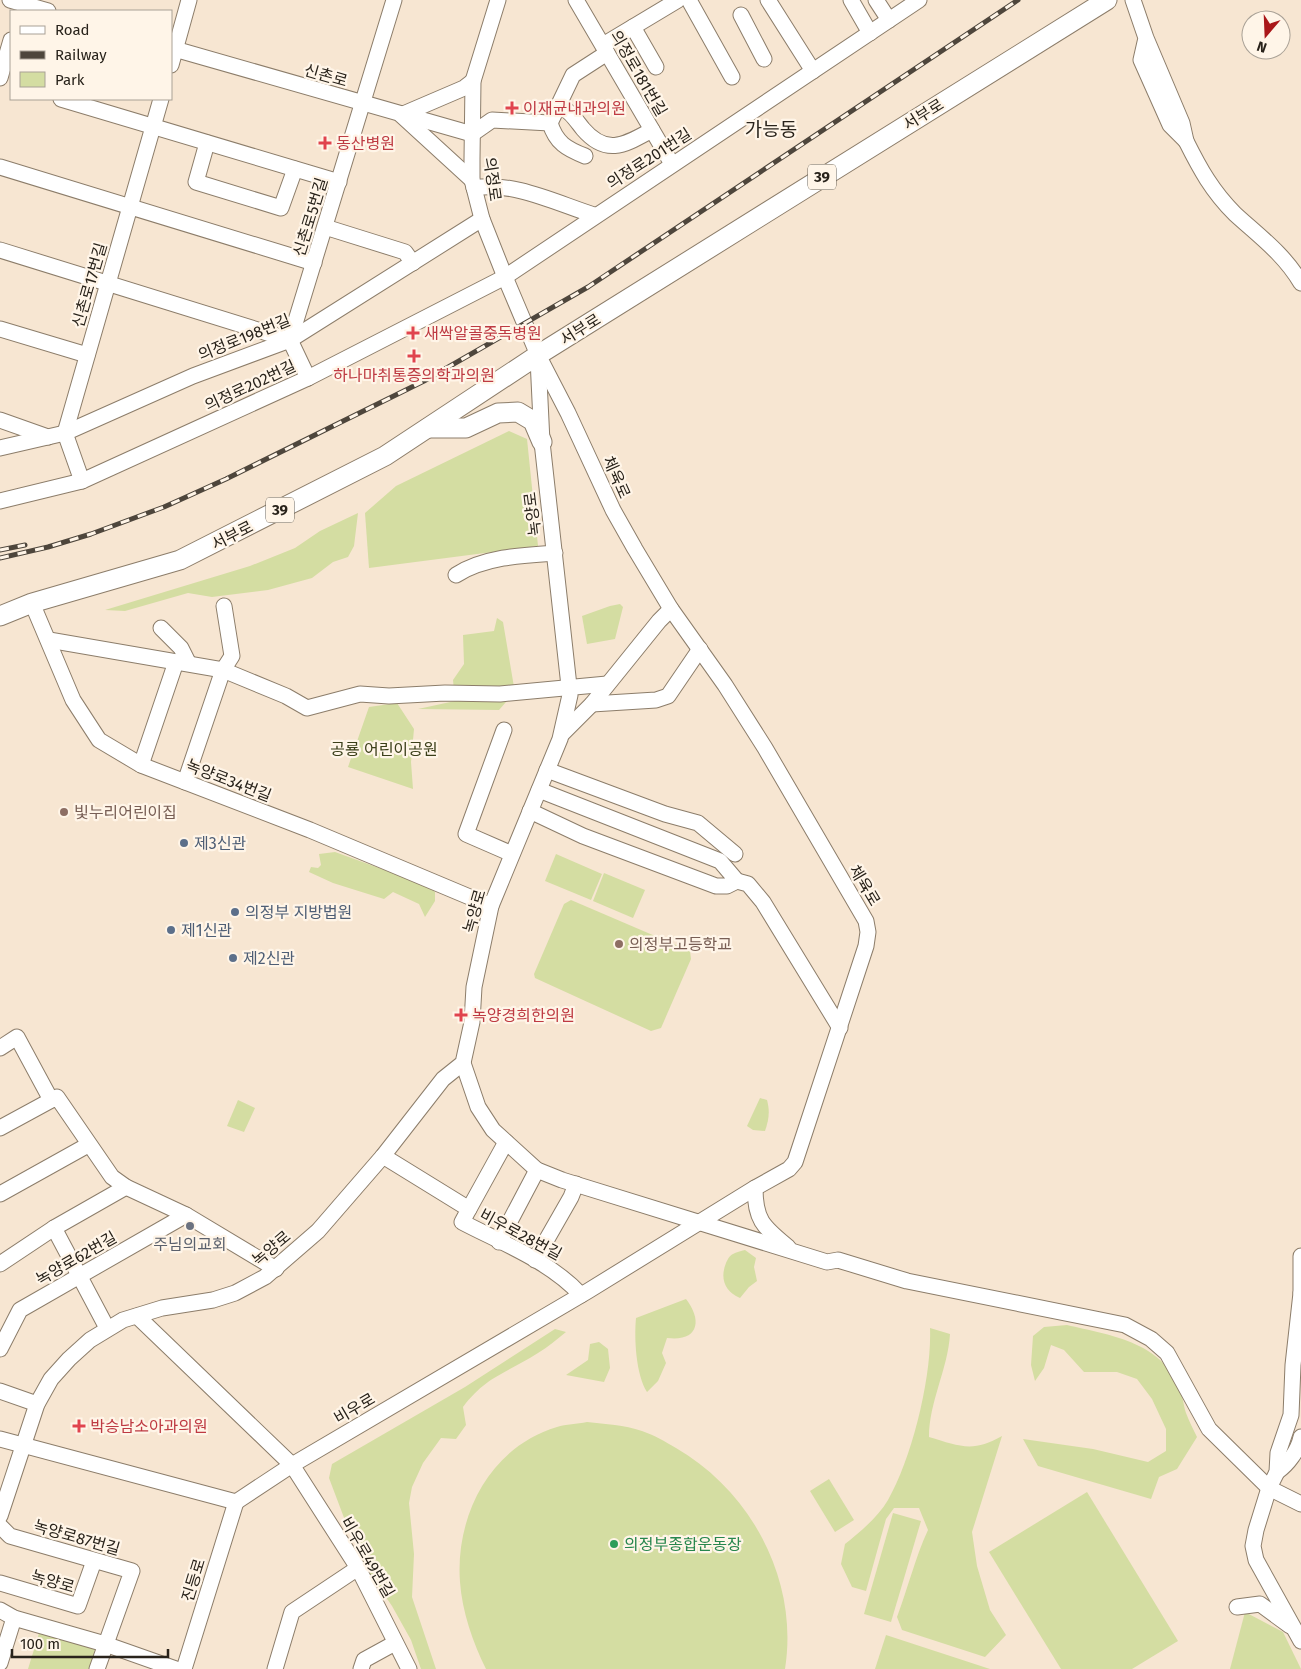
<svg xmlns="http://www.w3.org/2000/svg" width="1301" height="1669" font-family="'Fira Sans','Noto Sans KR',sans-serif">
<style>
.green{fill:#d4dda2}
.lines{fill:none;stroke-linecap:round;stroke-linejoin:round}
.minor-casing{stroke:#8c7d6a;stroke-width:17}
.major-casing{stroke:#8c7d6a;stroke-width:21}
.minor{stroke:#fff;stroke-width:15}
.major{stroke:#fff;stroke-width:19}
.rail-casing{stroke:#4e463c;stroke-width:5}
.rail{stroke:#fff5e8;stroke-width:3;stroke-dasharray:9;stroke-linecap:butt}
.health-dot{fill:#e0444e;stroke:#fff5e8;stroke-width:2}
.education-dot{fill:#8d6e63;stroke:#fff5e8;stroke-width:2}
.service-dot{fill:#5c6f8a;stroke:#fff5e8;stroke-width:2}
.worship-dot{fill:#6b7280;stroke:#fff5e8;stroke-width:2}
.leisure-dot{fill:#2e9e5b;stroke:#fff5e8;stroke-width:2}
.labels{text-anchor:middle;stroke-width:4.5;stroke-linejoin:round;paint-order:stroke}
.shield{fill:#fff5e8;stroke:#696258;stroke-width:1}
.shield-label{font-size:15px;font-weight:bold;fill:#29231b}
.street-label{font-size:16px;fill:#29231b;stroke:#fff5e8}
.health-label{font-size:16px;fill:#be3a42;stroke:#fff5e8;text-anchor:start}
.park-label{font-size:16px;fill:#3b3f19;stroke:#fff5e8}
.education-label{font-size:16px;fill:#785e54;stroke:#fff5e8;text-anchor:start}
.service-label{font-size:16px;fill:#4e5e75;stroke:#fff5e8;text-anchor:start}
.worship-label{font-size:16px;fill:#5b616d;stroke:#fff5e8}
.leisure-label{font-size:16px;fill:#27864d;stroke:#fff5e8;text-anchor:start}
.quarter-label{font-size:19px;fill:#29231b;stroke:#fff5e8}
</style>
<rect width="100%" height="100%" fill="#f7e6d2"/>
<g class="green">
<polygon points="509,431 527,439 538,546 369,568 365,513 396,486"/>
<polygon points="358,513 354,546 348,557 333,562 312,578 268,590 212,597 188,593 125,611 105,610 250,566 295,548 320,531"/>
<polygon points="620,604 623,607 615,639 587,644 582,616 610,606"/>
<polygon points="497,618 503,622 514,687 503,689 506,702 499,710 418,709 455,701 453,680 464,664 463,635 494,631"/>
<polygon points="397,703 414,729 411,762 413,789 348,767 369,707"/>
<polygon points="335,852 426,885 435,892 435,901 425,917 419,904 393,892 384,899 333,883 309,872 311,867 318,868 321,865 319,854"/>
<polygon points="556,854 602,874 591,900 545,881"/>
<polygon points="604,873 645,890 633,918 593,901"/>
<polygon points="571,900 690,951 691,959 661,1028 651,1031 535,978 534,974 564,904"/>
<path d="M 760,1098 L 767,1100 C 770,1111 769,1120 765,1131 L 753,1130 L 747,1126 Z"/>
<polygon points="238,1100 255,1108 244,1132 227,1126"/>
<path d="M 745,1250 L 756,1258 L 754,1267 L 757,1281 L 749,1287 L 740,1298 C 724,1291 720,1278 726,1263 C 728,1259 729,1256 733,1254 C 736,1252 741,1251 745,1250 Z"/>
<path d="M 686,1299 C 703,1321 698,1342 667,1338 L 662,1353 L 666,1363 L 658,1381 L 647,1392 C 636,1375 634,1338 636,1318 Z"/>
<path d="M 1067,1325 C 1109,1335 1160,1341 1179,1387 C 1183,1395 1183,1404 1186,1413 C 1189,1421 1193,1429 1197,1437 L 1177,1469 L 1159,1477 L 1151,1499 L 1038,1466 L 1023,1439 L 1093,1449 L 1148,1462 L 1166,1451 L 1166,1429 L 1152,1399 L 1137,1379 L 1117,1372 L 1084,1372 L 1064,1350 L 1051,1345 L 1044,1368 L 1035,1381 L 1031,1365 L 1033,1336 L 1044,1327 Z"/>
<path d="M 930,1328 L 950,1334 C 948,1369 929,1402 929,1437 C 959,1446 973,1453 1002,1436 L 972,1532 L 977,1566 L 990,1610 L 1006,1635 L 985,1657 L 902,1630 L 897,1617 C 908,1588 915,1558 928,1530 L 919,1508 L 894,1508 L 886,1519 L 866,1591 L 852,1587 L 841,1564 L 845,1544 C 860,1532 878,1517 888,1500 C 912,1458 932,1377 930,1328 Z"/>
<path d="M 555,1329 L 566,1332 C 557,1339 548,1347 538,1353 C 507,1373 486,1376 463,1407 L 466,1425 L 456,1439 L 441,1438 L 423,1463 L 412,1487 L 409,1503 L 414,1554 L 412,1597 L 436,1669 L 421,1669 L 411,1640 L 392,1606 L 368,1571 L 346,1523 L 329,1478 L 332,1464 L 465,1387 Z"/>
<polygon points="599,1342 608,1349 610,1368 604,1382 566,1375 588,1360 590,1344"/>
<path d="M 587,1422 C 606,1424 624,1425 642,1431 C 654,1435 666,1442 676,1448 C 752,1492 799,1581 785,1669 L 486,1669 C 473,1643 462,1611 460,1582 C 455,1516 490,1447 557,1427 C 566,1424 577,1424 587,1422 Z"/>
<polygon points="829,1479 854,1520 835,1532 810,1491"/>
<polygon points="1087,1492 1178,1641 1132,1669 1061,1669 989,1552"/>
<polygon points="893,1513 921,1521 891,1622 864,1614"/>
<polygon points="1245,1612 1283,1632 1301,1669 1230,1669"/>
<polygon points="40,1630 95,1649 90,1669 28,1669"/>
<polygon points="886,1635 990,1669 875,1669"/>
</g>
<g class="lines">
<defs>
<g id="minor">
<polyline points="10,0 48,11"/>
<polyline points="576,0 672,164"/>
<polyline points="689,0 732,77"/>
<polyline points="768,0 813,71"/>
<polyline points="851,0 870,33"/>
<polyline points="876,0 889,20"/>
<polyline points="1133,0 1146,38 1182,123 1186,141 1170,125 1141,60 1146,38"/>
<polyline points="741,15 764,59"/>
<polyline points="633,27 656,67"/>
<polyline points="603,45 678,0"/>
<polyline points="171,48 472,134"/>
<polyline points="171,65 189,0"/>
<polyline points="0,78 11,40"/>
<polyline points="61,99 339,182"/>
<path d="M 559,105 C 571,112 575,119 583,129 C 607,157 626,144 652,130"/>
<path d="M 550,123 C 556,143 567,149 585,156"/>
<polyline points="472,134 492,120 550,123 573,75 607,53"/>
<path d="M 1186,141 C 1200,169 1212,191 1235,214 C 1259,236 1284,254 1301,283"/>
<polyline points="207,143 196,182 281,208 295,169"/>
<polyline points="0,167 314,263"/>
<polyline points="472,180 401,115 464,88 473,81"/>
<path d="M 474,188 C 513,181 556,203 594,215"/>
<polyline points="325,227 405,252 413,263"/>
<polyline points="0,250 290,340 308,378"/>
<polyline points="0,329 87,355"/>
<polyline points="290,340 394,0"/>
<polyline points="0,420 48,437"/>
<polyline points="0,448 65,433 193,376 290,340 482,219"/>
<polyline points="82,481 65,433 161,99"/>
<polyline points="0,501 82,481 308,378 505,277 919,0"/>
<path d="M 456,575 C 484,557 523,555 555,553"/>
<polyline points="32,603 73,700 99,740 141,765 310,830 491,906"/>
<polyline points="161,628 181,648 188,662"/>
<polyline points="49,640 223,670 286,696 307,708 360,694 389,696 445,693 500,694 607,684"/>
<polyline points="592,704 656,700 668,696 700,649"/>
<polyline points="504,730 466,834 512,854"/>
<polyline points="562,734 592,704 659,621 671,609"/>
<polyline points="141,765 176,662"/>
<polyline points="547,770 665,814 698,823 735,854"/>
<polyline points="185,782 223,670 232,656 224,606"/>
<polyline points="530,811 583,836 716,886 727,886 737,881 720,861 539,790"/>
<polyline points="737,881 748,884 763,902 840,1028"/>
<polyline points="0,1048 17,1037 51,1100"/>
<polyline points="463,1063 478,1107 493,1130 537,1170 562,1180 827,1262 838,1260 907,1281 1125,1325 1151,1339 1167,1353 1209,1429 1269,1488 1301,1504"/>
<polyline points="0,1128 57,1097 112,1177 126,1187 186,1215 276,1269"/>
<path d="M 383,1156 L 469,1209 L 462,1222 C 502,1243 550,1261 581,1295"/>
<path d="M 755,1188 C 755,1221 764,1227 788,1247"/>
<polyline points="0,1194 88,1145"/>
<polyline points="469,1209 506,1142"/>
<polyline points="54,1228 107,1328"/>
<polyline points="499,1242 537,1170"/>
<polyline points="535,1260 571,1197 576,1184"/>
<polyline points="0,1264 54,1228 126,1187"/>
<polyline points="1301,1293 1301,1256"/>
<polyline points="1301,1296 1301,1293 1293,1365 1291,1415 1278,1453 1277,1472 1269,1488 1256,1530 1253,1546 1256,1560 1301,1641"/>
<polyline points="137,1316 292,1465 358,1568 409,1669"/>
<polyline points="0,1349 20,1310 186,1215"/>
<polyline points="0,1391 37,1404"/>
<polyline points="0,1439 236,1502 292,1465 588,1291 755,1188 789,1169 795,1162 866,946 868,932 866,921 765,748 725,685 671,609 635,549 613,510 568,413 538,355 505,277 482,219 472,180 472,159 473,81 498,0"/>
<path d="M 1277,1472 C 1288,1464 1298,1451 1301,1437"/>
<polyline points="0,1516 37,1404 51,1379 69,1359 90,1340 123,1320 162,1308 213,1300 235,1293 265,1277 318,1231 383,1156 443,1079 463,1063 472,1022 474,987 491,906 560,739 570,695 542,442 538,359"/>
<polyline points="0,1526 10,1536 132,1571 97,1669"/>
<polyline points="0,1583 78,1606 94,1561"/>
<polyline points="1237,1607 1260,1604 1290,1626"/>
<polyline points="0,1610 14,1618 105,1644 176,1669"/>
<polyline points="0,1663 14,1618"/>
<polyline points="184,1669 236,1502"/>
<polyline points="275,1669 292,1612 358,1568"/>
<polyline points="361,1669 364,1660 395,1643"/>
</g>
<g id="major">
<polyline points="428,428 466,428 498,413 518,412 533,421 542,442"/>
<polyline points="0,616 32,603 180,560 385,456 538,355 1107,0"/>
</g>
</defs>
<use href="#minor" class="minor-casing"/>
<use href="#major" class="major-casing"/>
<use href="#minor" class="minor"/>
<use href="#major" class="major"/>
<defs>
<g id="rail">
<polyline points="0,550 25,545"/>
<polyline points="0,558 48,547 91,534 164,507 226,479 424,381 588,287 1018,0"/>
</g>
</defs>
<use href="#rail" class="rail-casing"/>
<use href="#rail" class="rail"/>
</g>
<g class="health-dot">
<path d="M509.5 100.5h5v5h5v5h-5v5h-5v-5h-5v-5h5z"/>
<path d="M322.5 135.5h5v5h5v5h-5v5h-5v-5h-5v-5h5z"/>
<path d="M410.5 325.5h5v5h5v5h-5v5h-5v-5h-5v-5h5z"/>
<path d="M411.5 348.5h5v5h5v5h-5v5h-5v-5h-5v-5h5z"/>
<path d="M458.5 1007.5h5v5h5v5h-5v5h-5v-5h-5v-5h5z"/>
<path d="M76.5 1418.5h5v5h5v5h-5v5h-5v-5h-5v-5h5z"/>
</g>
<g class="education-dot">
<circle cx="64" cy="812" r="5"/>
<circle cx="619" cy="944" r="5"/>
</g>
<g class="service-dot">
<circle cx="184" cy="843" r="5"/>
<circle cx="235" cy="912" r="5"/>
<circle cx="171" cy="930" r="5"/>
<circle cx="233" cy="958" r="5"/>
</g>
<circle class="worship-dot" cx="190" cy="1226" r="5"/>
<circle class="leisure-dot" cx="614" cy="1544" r="5"/>
<g class="labels">
<g class="shield">
<rect x="808" y="164.5" width="28" height="25" rx="4"/>
<rect x="266" y="497.5" width="28" height="25" rx="4"/>
</g>
<g class="shield-label">
<text x="822" y="182">39</text>
<text x="280" y="515">39</text>
</g>
<g class="street-label">
<text transform="translate(639 73) rotate(60)" y="6">의정로181번길</text>
<text transform="translate(326 75) rotate(16)" y="6">신촌로</text>
<text transform="translate(923 114) rotate(-32)" y="6">서부로</text>
<text transform="translate(649 158) rotate(-33)" y="6">의정로201번길</text>
<text transform="translate(493 179) rotate(82)" y="6">의정로</text>
<text transform="translate(310 217) rotate(-73)" y="6">신촌로5번길</text>
<text transform="translate(89 285) rotate(-74)" y="6">신촌로17번길</text>
<text transform="translate(580 329) rotate(-32)" y="6">서부로</text>
<text transform="translate(244 337) rotate(-22)" y="6">의정로198번길</text>
<text transform="translate(250 385) rotate(-25)" y="6">의정로202번길</text>
<text transform="translate(617 477) rotate(66)" y="6">체육로</text>
<text transform="translate(532 514) rotate(-97)" y="6">녹양로</text>
<text transform="translate(232 535) rotate(-27)" y="6">서부로</text>
<text transform="translate(229 780) rotate(21)" y="6">녹양로34번길</text>
<text transform="translate(865 885) rotate(59)" y="6">체육로</text>
<text transform="translate(474 911) rotate(-74)" y="6">녹양로</text>
<text transform="translate(521 1234) rotate(28)" y="6">비우로28번길</text>
<text transform="translate(271 1248) rotate(-40)" y="6">녹양로</text>
<text transform="translate(76 1258) rotate(-30)" y="6">녹양로62번길</text>
<text transform="translate(354 1408) rotate(-30)" y="6">비우로</text>
<text transform="translate(77 1537) rotate(16)" y="6">녹양로87번길</text>
<text transform="translate(368 1557) rotate(60)" y="6">비우로49번길</text>
<text transform="translate(193 1580) rotate(-73)" y="6">진등로</text>
<text transform="translate(53 1581) rotate(16)" y="6">녹양로</text>
</g>
<g class="health-label">
<text x="523" y="114">이재균내과의원</text>
<text x="336" y="149">동산병원</text>
<text x="424" y="339">새싹알콜중독병원</text>
<text x="414" y="381" text-anchor="middle">하나마취통증의학과의원</text>
<text x="472" y="1021">녹양경희한의원</text>
<text x="90" y="1432">박승남소아과의원</text>
</g>
<g class="park-label">
<text x="384" y="755">공룡 어린이공원</text>
</g>
<g class="education-label">
<text x="74" y="818">빛누리어린이집</text>
<text x="629" y="950">의정부고등학교</text>
</g>
<g class="service-label">
<text x="194" y="849">제3신관</text>
<text x="245" y="918">의정부 지방법원</text>
<text x="181" y="936">제1신관</text>
<text x="243" y="964">제2신관</text>
</g>
<g class="worship-label">
<text x="190" y="1250">주님의교회</text>
</g>
<g class="leisure-label">
<text x="624" y="1550">의정부종합운동장</text>
</g>
<g class="quarter-label">
<text x="771" y="136">가능동</text>
</g>
</g>
<rect x="10" y="10" width="162" height="90" fill="#fff5e8" stroke="#a9a196"/>
<rect x="20" y="26" width="25" height="8" fill="#ffffff" stroke="#a9a196"/>
<text x="55" y="35" font-size="15" fill="#29231b">Road</text>
<rect x="20" y="51" width="25" height="8" fill="#4e463c" stroke="#a9a196"/>
<text x="55" y="60" font-size="15" fill="#29231b">Railway</text>
<rect x="20" y="72" width="25" height="15" fill="#d4dda2" stroke="#a9a196"/>
<text x="55" y="85" font-size="15" fill="#29231b">Park</text>
<g transform="translate(1266 35) rotate(199)"><circle r="24" fill="#fff5e8" stroke="#a9a196"/>
<path d="M0-4L9 19L0 12L-9 19Z" fill="#aa1719"/>
<text y="-8" font-size="14" font-weight="bold" text-anchor="middle" fill="#29231b">N</text>
</g>
<path d="M12 1649v8h156v-8" fill="none" stroke="#29231b" stroke-width="2.5"/>
<text x="20" y="1649" font-size="15" fill="#29231b" stroke="#fff5e8" stroke-width="4" paint-order="stroke">100 m</text>
</svg>
